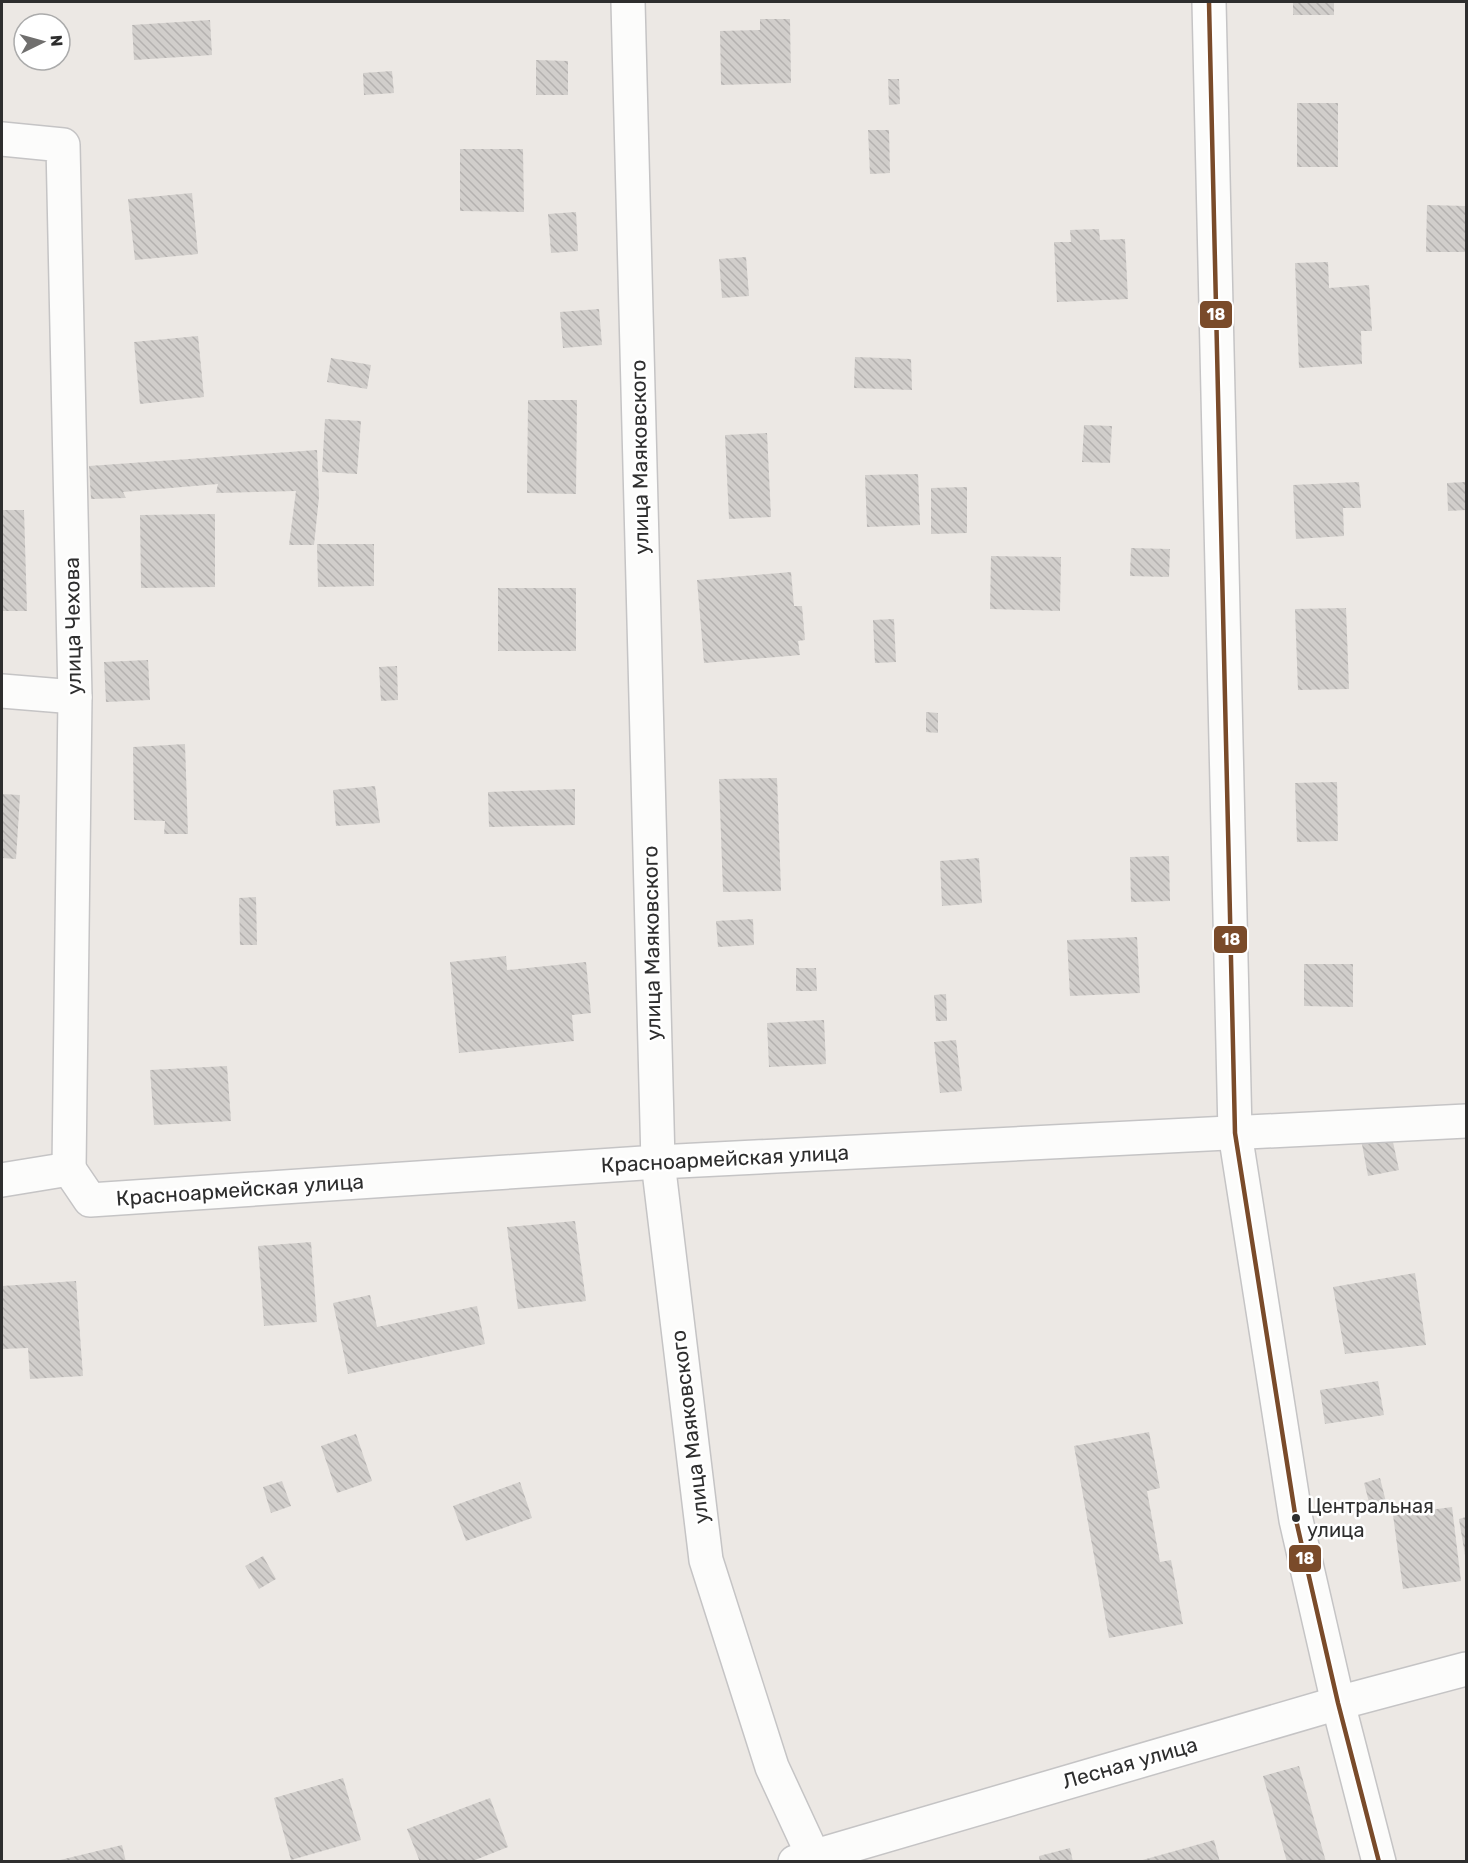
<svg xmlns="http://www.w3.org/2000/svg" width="1468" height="1863" font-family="Rubik,sans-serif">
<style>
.building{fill:url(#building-back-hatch)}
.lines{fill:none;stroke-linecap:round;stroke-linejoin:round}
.minor-casing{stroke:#c5c4c5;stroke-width:36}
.minor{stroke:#fcfcfb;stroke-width:33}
.bus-1-casing{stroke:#fff;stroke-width:9}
.bus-1{stroke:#7a4b2a;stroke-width:4.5}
.bus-dot{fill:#2e2e2e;stroke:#fff;stroke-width:2}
.labels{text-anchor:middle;stroke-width:5;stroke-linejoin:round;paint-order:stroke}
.bus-label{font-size:20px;fill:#2e2e2e;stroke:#fff;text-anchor:start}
.street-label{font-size:21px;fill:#2e2e2e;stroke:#fff}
.line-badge{stroke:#fff;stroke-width:2}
.badge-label{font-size:16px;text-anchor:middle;font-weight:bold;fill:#fff}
</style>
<defs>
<pattern id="building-back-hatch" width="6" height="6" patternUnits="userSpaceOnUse" patternTransform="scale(1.5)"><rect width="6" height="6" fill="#d1cecb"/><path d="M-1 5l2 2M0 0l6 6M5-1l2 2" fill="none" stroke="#b4b1af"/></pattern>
</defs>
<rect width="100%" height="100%" fill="#ece8e4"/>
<g class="building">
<rect x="1293" y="2" width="41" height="13"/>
<polygon points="760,19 790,19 791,83 721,85 720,31 760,30"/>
<polygon points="210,20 212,55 134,60 132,25"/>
<polygon points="536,60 568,61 568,95 536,95"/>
<polygon points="392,71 394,93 364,95 363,73"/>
<polygon points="888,79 899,79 900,104 889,105"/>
<rect x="1297" y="103" width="41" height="64"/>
<polygon points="868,130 889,130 890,173 870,174"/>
<polygon points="460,149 523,149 524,212 460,211"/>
<polygon points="192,193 198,254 135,260 128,199"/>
<polygon points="1427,205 1466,206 1466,252 1426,252"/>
<polygon points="576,212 578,251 551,253 548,214"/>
<polygon points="1099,229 1100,240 1125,239 1128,299 1057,302 1054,242 1071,242 1070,230"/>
<polygon points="746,257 749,296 722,298 719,259"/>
<polygon points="1328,262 1329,288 1369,285 1372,331 1361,331 1362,364 1299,368 1295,263"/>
<polygon points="599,309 602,345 563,348 560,312"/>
<polygon points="198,336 204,397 140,404 134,342"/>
<polygon points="855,357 911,359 912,390 854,388"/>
<polygon points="331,358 371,365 367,389 327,382"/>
<polygon points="528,400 577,400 576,494 527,493"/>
<polygon points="325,419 361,421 357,474 322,472"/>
<polygon points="1084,425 1112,426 1110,463 1082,462"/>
<polygon points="767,433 771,517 729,519 725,435"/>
<polygon points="317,450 319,497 314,545 289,545 296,491 216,493 218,484 123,492 126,498 91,499 89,466"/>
<polygon points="918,474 920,525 867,527 865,475"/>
<polygon points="1359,482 1361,508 1343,508 1344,536 1296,539 1293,485"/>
<polygon points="1466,482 1466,510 1448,511 1447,483"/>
<polygon points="967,487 967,533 931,534 931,488"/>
<polygon points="2,510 24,510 27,611 2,611"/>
<polygon points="215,514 215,587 141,588 140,515"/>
<polygon points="317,544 374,544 374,586 318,587"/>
<polygon points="1131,548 1170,549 1169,577 1130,576"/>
<polygon points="991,556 1061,557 1060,611 990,609"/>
<polygon points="791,572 794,606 802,606 805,640 798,641 800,655 704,663 697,580"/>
<rect x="498" y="588" width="78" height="63"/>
<polygon points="1346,608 1349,689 1298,690 1295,609"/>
<polygon points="894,619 896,662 875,663 873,620"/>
<polygon points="148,660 150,700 106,702 104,662"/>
<polygon points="397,666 398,700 381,701 379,667"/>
<polygon points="926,712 938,713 938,733 926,732"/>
<polygon points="185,744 188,834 164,834 165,821 134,820 133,747"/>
<polygon points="777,778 781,891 723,892 719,779"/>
<polygon points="1337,782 1338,841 1297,842 1295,783"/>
<polygon points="375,786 380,823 336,826 333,790"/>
<polygon points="575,789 575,825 489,827 488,792"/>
<polygon points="2,794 20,795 16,859 2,858"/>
<polygon points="1169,856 1170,901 1131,902 1130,857"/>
<polygon points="979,858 982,903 942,906 940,861"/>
<polygon points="256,897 257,945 240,945 239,898"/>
<polygon points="753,919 754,945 718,947 716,921"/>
<polygon points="1137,937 1140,993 1070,996 1067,940"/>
<polygon points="506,956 507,970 586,962 591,1013 572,1015 574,1041 459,1053 450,962"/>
<polygon points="1304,964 1353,964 1353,1007 1304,1006"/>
<polygon points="796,968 816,968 817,991 796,991"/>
<polygon points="946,994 947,1021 936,1021 934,995"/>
<polygon points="824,1020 826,1064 769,1067 767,1023"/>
<polygon points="956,1040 962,1091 940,1093 934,1042"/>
<polygon points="227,1066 231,1121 154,1125 150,1070"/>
<polygon points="1390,1128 1399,1170 1368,1176 1360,1134"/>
<polygon points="575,1221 586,1301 518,1309 507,1227"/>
<polygon points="311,1242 317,1322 264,1326 258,1246"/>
<polygon points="1415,1273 1426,1345 1345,1354 1333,1287"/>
<polygon points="76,1281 83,1376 30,1379 28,1348 2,1349 2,1286"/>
<polygon points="370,1295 377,1327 477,1306 485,1344 348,1374 333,1303"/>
<polygon points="1378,1381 1384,1415 1325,1424 1320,1390"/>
<polygon points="1149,1432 1160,1488 1147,1491 1160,1562 1171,1560 1183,1624 1109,1638 1074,1446"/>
<polygon points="356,1434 372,1481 337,1493 321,1446"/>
<polygon points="1380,1478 1386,1502 1370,1506 1364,1483"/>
<polygon points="282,1481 291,1506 271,1513 263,1487"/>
<polygon points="520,1482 532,1518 466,1541 453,1506"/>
<polygon points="1452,1507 1461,1581 1403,1589 1393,1515"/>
<polygon points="1466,1517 1466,1555 1465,1555 1459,1519"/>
<polygon points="263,1556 276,1579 259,1589 245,1566"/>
<polygon points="1299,1766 1326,1862 1287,1862 1263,1776"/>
<polygon points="343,1778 361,1840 291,1860 274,1798"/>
<polygon points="490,1798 508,1847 470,1862 420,1862 407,1829"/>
<polygon points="1214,1840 1220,1862 1139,1862 1139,1861"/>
<polygon points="122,1845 126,1862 57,1862 56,1861"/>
<polygon points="1070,1848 1073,1862 1040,1862 1039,1856"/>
</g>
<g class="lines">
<defs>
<g id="minor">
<polyline points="628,2 658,1162 706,1560 772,1767 816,1862"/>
<polyline points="1209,2 1235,1133 1296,1520 1338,1703 1379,1862"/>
<polyline points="2,139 63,145 75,697 69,1169"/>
<polyline points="2,691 75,697"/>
<polyline points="2,1180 69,1169 90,1200 658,1162 1466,1121"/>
<polyline points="795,1862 1338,1703 1466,1669"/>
</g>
</defs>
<use href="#minor" class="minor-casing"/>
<use href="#minor" class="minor"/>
<defs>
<polyline id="bus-1" points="1209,2 1235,1133 1296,1520 1338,1703 1379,1862"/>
</defs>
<use href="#bus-1" class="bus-1-casing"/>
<use href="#bus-1" class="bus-1"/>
</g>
<circle class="bus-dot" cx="1296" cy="1518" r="5"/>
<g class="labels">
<g class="bus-label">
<text x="1307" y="1513">Центральная<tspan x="1307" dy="24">улица</tspan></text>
</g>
<g class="street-label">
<text transform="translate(640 457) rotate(-91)" y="7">улица Маяковского</text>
<text transform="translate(73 626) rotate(-91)" y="7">улица Чехова</text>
<text transform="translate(652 943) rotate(-91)" y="7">улица Маяковского</text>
<text transform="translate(725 1159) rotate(-3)" y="7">Красноармейская улица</text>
<text transform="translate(240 1190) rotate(-4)" y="7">Красноармейская улица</text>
<text transform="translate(690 1427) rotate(-97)" y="7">улица Маяковского</text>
<text transform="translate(1130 1763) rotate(-16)" y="7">Лесная улица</text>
</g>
</g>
<g class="line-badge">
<rect x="1199" y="300" width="34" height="29" rx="6" fill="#7a4b2a"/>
<rect x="1213" y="925" width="35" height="29" rx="6" fill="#7a4b2a"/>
<rect x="1288" y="1544" width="34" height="29" rx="6" fill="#7a4b2a"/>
</g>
<g class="badge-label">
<text x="1216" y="320">18</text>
<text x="1231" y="945">18</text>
<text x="1305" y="1564">18</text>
</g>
<rect width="1468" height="1863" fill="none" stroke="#2e2e2e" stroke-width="6"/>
<g transform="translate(42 42) rotate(85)"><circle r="28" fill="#ffffff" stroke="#ababab" stroke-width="1.5"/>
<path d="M0-4.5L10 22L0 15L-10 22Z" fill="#706f6e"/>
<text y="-9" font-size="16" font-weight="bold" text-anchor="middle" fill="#2e2e2e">N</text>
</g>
</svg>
